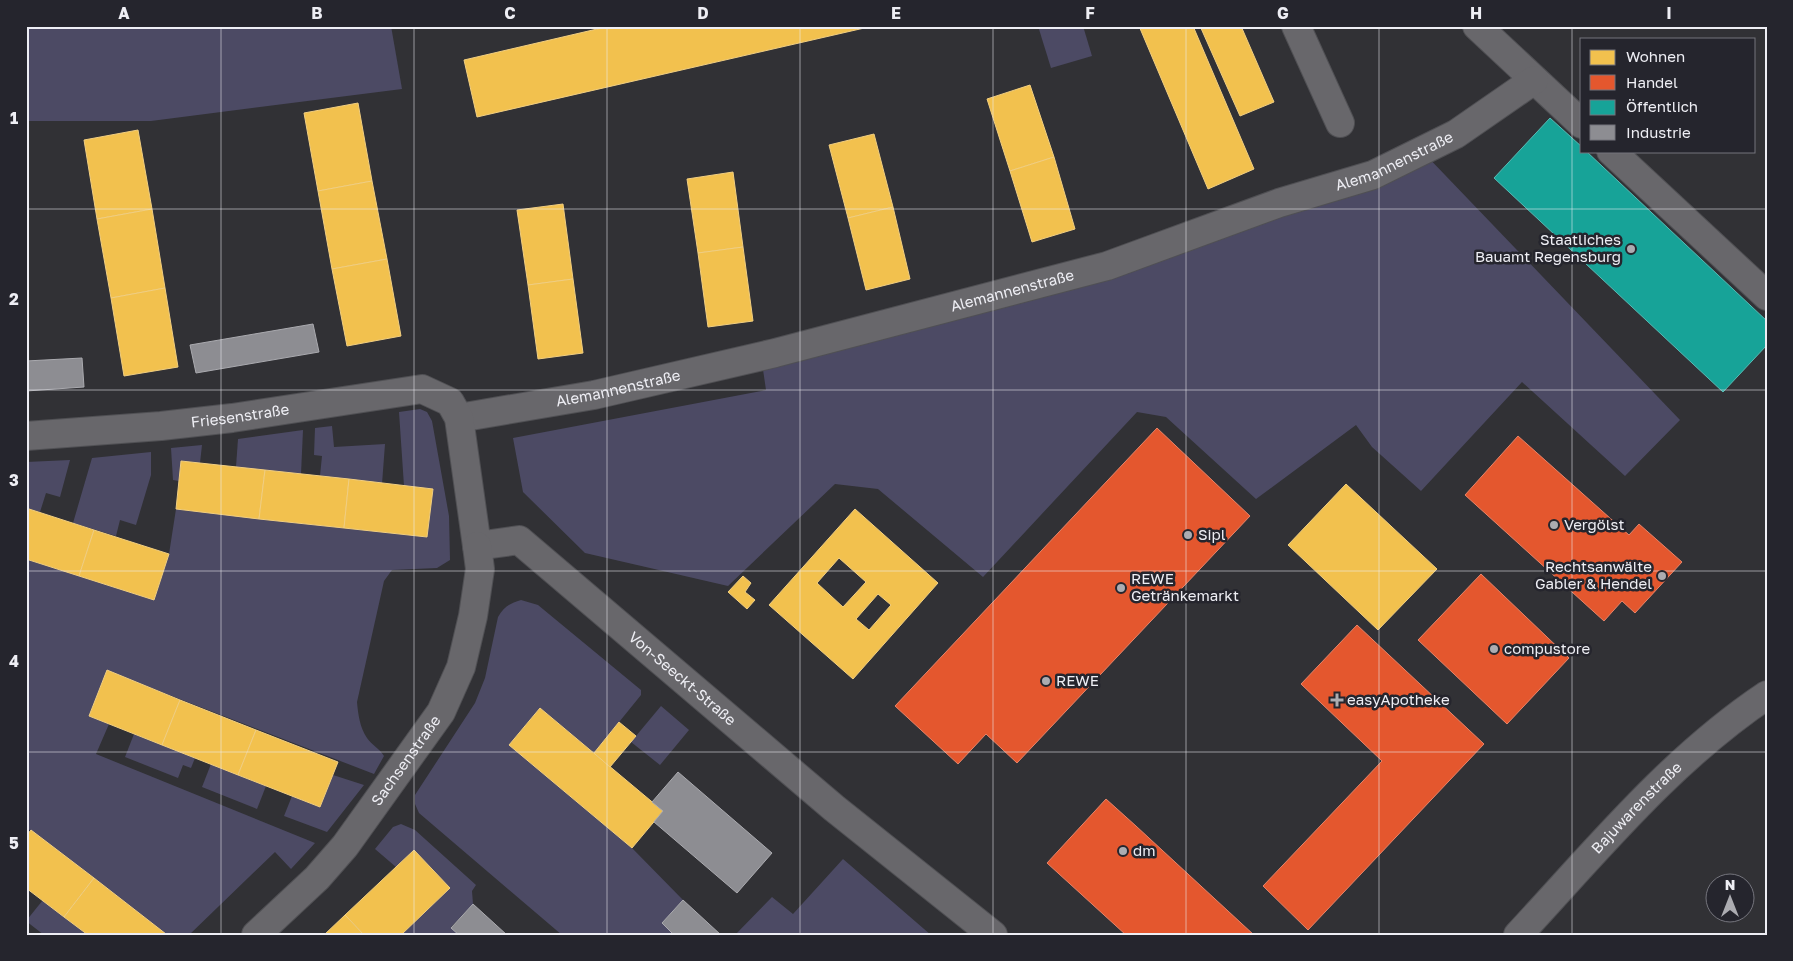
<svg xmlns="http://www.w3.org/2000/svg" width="1793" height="961" font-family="'Golos Text',sans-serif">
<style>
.green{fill:#4c4a64}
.homes{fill:#f2c14e;stroke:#f1ce80;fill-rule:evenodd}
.shops{fill:#e4572e;stroke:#e78469}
.public{fill:#17a398;stroke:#58bab4}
.industry{fill:#8d8d92;stroke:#aaaaaf}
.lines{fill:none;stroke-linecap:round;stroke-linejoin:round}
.minor-casing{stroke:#505054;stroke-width:30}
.minor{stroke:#68676b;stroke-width:28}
.grid{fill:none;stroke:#eeeef4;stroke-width:1;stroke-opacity:0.55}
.poi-dot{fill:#acacb1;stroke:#25252d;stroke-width:2}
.labels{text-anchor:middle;stroke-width:5;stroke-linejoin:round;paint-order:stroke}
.street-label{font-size:15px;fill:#eeeef4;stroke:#25252d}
.poi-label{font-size:15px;fill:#eeeef4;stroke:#25252d;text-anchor:start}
.neatline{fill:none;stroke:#eeeef4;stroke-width:2}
.grid-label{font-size:16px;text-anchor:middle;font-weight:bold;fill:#eeeef4}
</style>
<rect width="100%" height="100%" fill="#313135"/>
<g class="green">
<polygon points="26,26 391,26 402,89 151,121 26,121"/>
<polygon points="1038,26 1083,26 1092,56 1051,68"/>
<polygon points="1422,151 1680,420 1625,476 1522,382 1421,491 1372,447 1356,425 1256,499 1166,417 1137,412 983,577 878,489 835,484 728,586 585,553 523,492 513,438 766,390 761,356 934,312"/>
<path d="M 420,409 L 427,412 L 432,421 L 449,516 L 450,560 L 437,568 L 392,570 L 384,581 L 357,702 C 358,714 360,728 367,738 C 372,745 379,748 384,756 L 374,774 L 107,671 L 89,716 L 109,724 L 96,754 L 315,843 L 291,869 L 275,852 L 189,935 L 165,935 L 26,827 L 26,559 L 154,600 L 169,554 L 176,509 L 427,537 L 433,489 L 404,486 L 399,412 Z"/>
<polygon points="332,426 334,447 385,444 382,484 320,476 322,456 314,455 315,428"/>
<polygon points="303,430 301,474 236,467 238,439"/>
<polygon points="202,445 200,463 181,461 179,481 173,480 171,448"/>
<polygon points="151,452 151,475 136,525 120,520 116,536 73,523 92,458"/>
<polygon points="70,460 60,497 46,493 40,512 26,508 26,462"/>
<path d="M 521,600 L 538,605 L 641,690 L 641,695 L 594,753 L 540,708 L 509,745 L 632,848 L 683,900 L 662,923 L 674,935 L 562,935 L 419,813 L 415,804 L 415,795 L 475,703 L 485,678 L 498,617 C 504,607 510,603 521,600 Z"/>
<polygon points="661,706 689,730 660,765 631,742"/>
<polygon points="134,734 195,758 191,768 183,765 178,778 125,757"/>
<polygon points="211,764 266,786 257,809 202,787"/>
<polygon points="333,775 364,785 327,832 284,816 292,796 320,807"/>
<polygon points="401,824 415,830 476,885 472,891 473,904 451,927 459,935 401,935 450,888 414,850 396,867 375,849 393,827"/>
<polygon points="843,859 931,935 735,935 772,897 793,914"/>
<polygon points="43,900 88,935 44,935 26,921"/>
</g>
<g class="homes">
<polygon points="610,26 873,26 477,117 464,60"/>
<polygon points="1139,26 1193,26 1254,169 1208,189"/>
<polygon points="1200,26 1241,26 1274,102 1240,116"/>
<polygon points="1030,85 1054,157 1010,171 987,99"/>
<polygon points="358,103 372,181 318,191 304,113"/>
<polygon points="138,130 152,209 97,219 84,140"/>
<polygon points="874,134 893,207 848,218 829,145"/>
<polygon points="1054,157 1075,229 1032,242 1010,171"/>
<polygon points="733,172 743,247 698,253 687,179"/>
<polygon points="372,181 387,259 332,269 318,191"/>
<polygon points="563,204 573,279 528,285 517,210"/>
<polygon points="893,207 910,279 866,290 848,218"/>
<polygon points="152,209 165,288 111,298 97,219"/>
<polygon points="743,247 753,321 708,327 698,253"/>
<polygon points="387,259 401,336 347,346 332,269"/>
<polygon points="573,279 583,353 538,359 528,285"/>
<polygon points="165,288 178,367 124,376 111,298"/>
<polygon points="181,461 265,470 259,519 176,509"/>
<polygon points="265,470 349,479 344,528 259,519"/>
<polygon points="349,479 433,489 427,537 344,528"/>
<polygon points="1346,484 1437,569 1378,630 1288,545"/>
<polygon points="26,508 94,530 79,576 26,559"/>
<path d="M 855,509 L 938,583 L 853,679 L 769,605 ZM 839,558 L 866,582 L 843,607 L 817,583 ZM 878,594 L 891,605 L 869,630 L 856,619 Z"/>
<polygon points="94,530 169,554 154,600 79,576"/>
<polygon points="743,576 751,583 745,592 755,600 747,609 728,592"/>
<polygon points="107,670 180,700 162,745 89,716"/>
<polygon points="180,700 256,730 238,775 162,745"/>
<polygon points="540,708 663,811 632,848 509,745"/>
<polygon points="619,722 636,736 610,767 594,753"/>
<polygon points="256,730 338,762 320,807 238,775"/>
<polygon points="31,830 94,878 64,917 26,888 26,836"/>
<polygon points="414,850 450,888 401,935 364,935 345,915"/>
<polygon points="94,878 166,934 165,935 88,935 64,917"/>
<polygon points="345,915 364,935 324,935"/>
</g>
<g class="shops">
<polygon points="1157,428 1250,516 1017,763 986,734 958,764 895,706"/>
<polygon points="1518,436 1629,535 1639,524 1682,562 1635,613 1622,601 1604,621 1465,495"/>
<polygon points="1481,574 1569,658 1507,724 1418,640"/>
<polygon points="1357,625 1484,744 1308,930 1263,886 1382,761 1301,684"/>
<polygon points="1106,799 1136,826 1254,935 1126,935 1047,863"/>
</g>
<polygon class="public" points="1550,118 1582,147 1582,151 1586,151 1767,321 1767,345 1723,392 1494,178"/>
<g class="industry">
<polygon points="313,324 319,352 196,373 190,345"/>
<polygon points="82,358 84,387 26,391 26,361"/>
<polygon points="678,772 772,853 737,893 654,822 663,811 652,802"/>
<polygon points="683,900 721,935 674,935 662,923"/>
<polygon points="473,904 507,935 459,935 451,928"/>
</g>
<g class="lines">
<defs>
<g id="minor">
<polyline points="1296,26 1340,123"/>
<polyline points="1477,26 1582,124"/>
<polyline points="1611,151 1767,296"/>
<path id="s1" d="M 459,418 L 594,395 L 775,353 L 1107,266 L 1279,203 L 1373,175 L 1456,134 L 1534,80"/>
<path id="s2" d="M 26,436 L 161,426 L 232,418 L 422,389 L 450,402 L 459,418 L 477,546 L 519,540 L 834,808 L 993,935"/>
<path id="s3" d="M 256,935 L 317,878 L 345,846 L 441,712 L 461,667 L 473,616 L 480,569 L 477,546"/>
<path id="s4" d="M 1518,935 C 1596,851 1671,759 1767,695"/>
</g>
</defs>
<use href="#minor" class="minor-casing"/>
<use href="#minor" class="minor"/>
</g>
<path class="grid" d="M 221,26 L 221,935M 414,26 L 414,935M 607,26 L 607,935M 800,26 L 800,935M 993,26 L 993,935M 1186,26 L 1186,935M 1379,26 L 1379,935M 1572,26 L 1572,935M 26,209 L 1767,209M 26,390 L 1767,390M 26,571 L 1767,571M 26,752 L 1767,752"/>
<g class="poi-dot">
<circle cx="1631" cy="249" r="5"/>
<circle cx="1554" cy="525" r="5"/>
<circle cx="1188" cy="535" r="5"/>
<circle cx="1662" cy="576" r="5"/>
<circle cx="1121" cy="588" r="5"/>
<circle cx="1494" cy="649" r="5"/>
<circle cx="1046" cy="681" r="5"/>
<path d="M1334.5 692.5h5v5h5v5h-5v5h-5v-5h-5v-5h5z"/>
<circle cx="1123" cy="851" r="5"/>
</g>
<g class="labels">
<g class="street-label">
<text dy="5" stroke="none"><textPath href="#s1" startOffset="972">Alemannenstraße</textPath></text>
<text dy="5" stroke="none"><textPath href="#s1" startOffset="568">Alemannenstraße</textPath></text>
<text dy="5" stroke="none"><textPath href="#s1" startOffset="162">Alemannenstraße</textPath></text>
<text dy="5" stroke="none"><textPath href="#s2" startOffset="215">Friesenstraße</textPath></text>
<text dy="5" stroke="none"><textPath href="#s2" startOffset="834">Von-Seeckt-Straße</textPath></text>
<text dy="5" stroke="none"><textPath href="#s3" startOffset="231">Sachsenstraße</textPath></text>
<text dy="5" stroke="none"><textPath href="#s4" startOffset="174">Bajuwarenstraße</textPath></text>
</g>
<g class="poi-label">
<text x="1621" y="245" text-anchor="end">Staatliches<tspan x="1621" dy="17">Bauamt Regensburg</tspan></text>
<text x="1564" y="530">Vergölst</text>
<text x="1198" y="540">Sipl</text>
<text x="1652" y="572" text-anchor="end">Rechtsanwälte<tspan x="1652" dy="17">Gabler &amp; Hendel</tspan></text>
<text x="1131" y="584">REWE<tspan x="1131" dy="17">Getränkemarkt</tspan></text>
<text x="1504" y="654">compustore</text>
<text x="1056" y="686">REWE</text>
<text x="1347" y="705">easyApotheke</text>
<text x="1133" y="856">dm</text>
</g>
</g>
<rect width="1793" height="961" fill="none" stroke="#25252d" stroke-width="55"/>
<rect x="1580" y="38" width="175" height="115" fill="#25252d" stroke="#75757d"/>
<rect x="1590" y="50" width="25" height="15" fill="#f2c14e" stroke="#75757d"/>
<text x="1626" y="62" font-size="15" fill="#eeeef4">Wohnen</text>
<rect x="1590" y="75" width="25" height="15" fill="#e4572e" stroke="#75757d"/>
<text x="1626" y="88" font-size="15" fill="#eeeef4">Handel</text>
<rect x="1590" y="100" width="25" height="15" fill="#17a398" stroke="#75757d"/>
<text x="1626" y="112" font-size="15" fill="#eeeef4">Öffentlich</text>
<rect x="1590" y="125" width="25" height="15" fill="#8d8d92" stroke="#75757d"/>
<text x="1626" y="138" font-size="15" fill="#eeeef4">Industrie</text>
<g transform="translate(1730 898)"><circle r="24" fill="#25252d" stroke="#75757d"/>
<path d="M0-4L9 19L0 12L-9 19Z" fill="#acacb1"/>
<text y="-8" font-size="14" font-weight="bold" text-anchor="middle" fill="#eeeef4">N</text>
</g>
<rect x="28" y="28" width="1738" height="906" class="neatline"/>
<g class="grid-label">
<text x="124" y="19">A</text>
<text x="317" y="19">B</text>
<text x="510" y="19">C</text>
<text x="703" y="19">D</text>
<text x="896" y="19">E</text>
<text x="1090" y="19">F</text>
<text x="1283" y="19">G</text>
<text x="1476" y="19">H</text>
<text x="1669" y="19">I</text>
<text x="14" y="124">1</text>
<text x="14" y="305">2</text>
<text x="14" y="486">3</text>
<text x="14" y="667">4</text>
<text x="14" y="849">5</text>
</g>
</svg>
